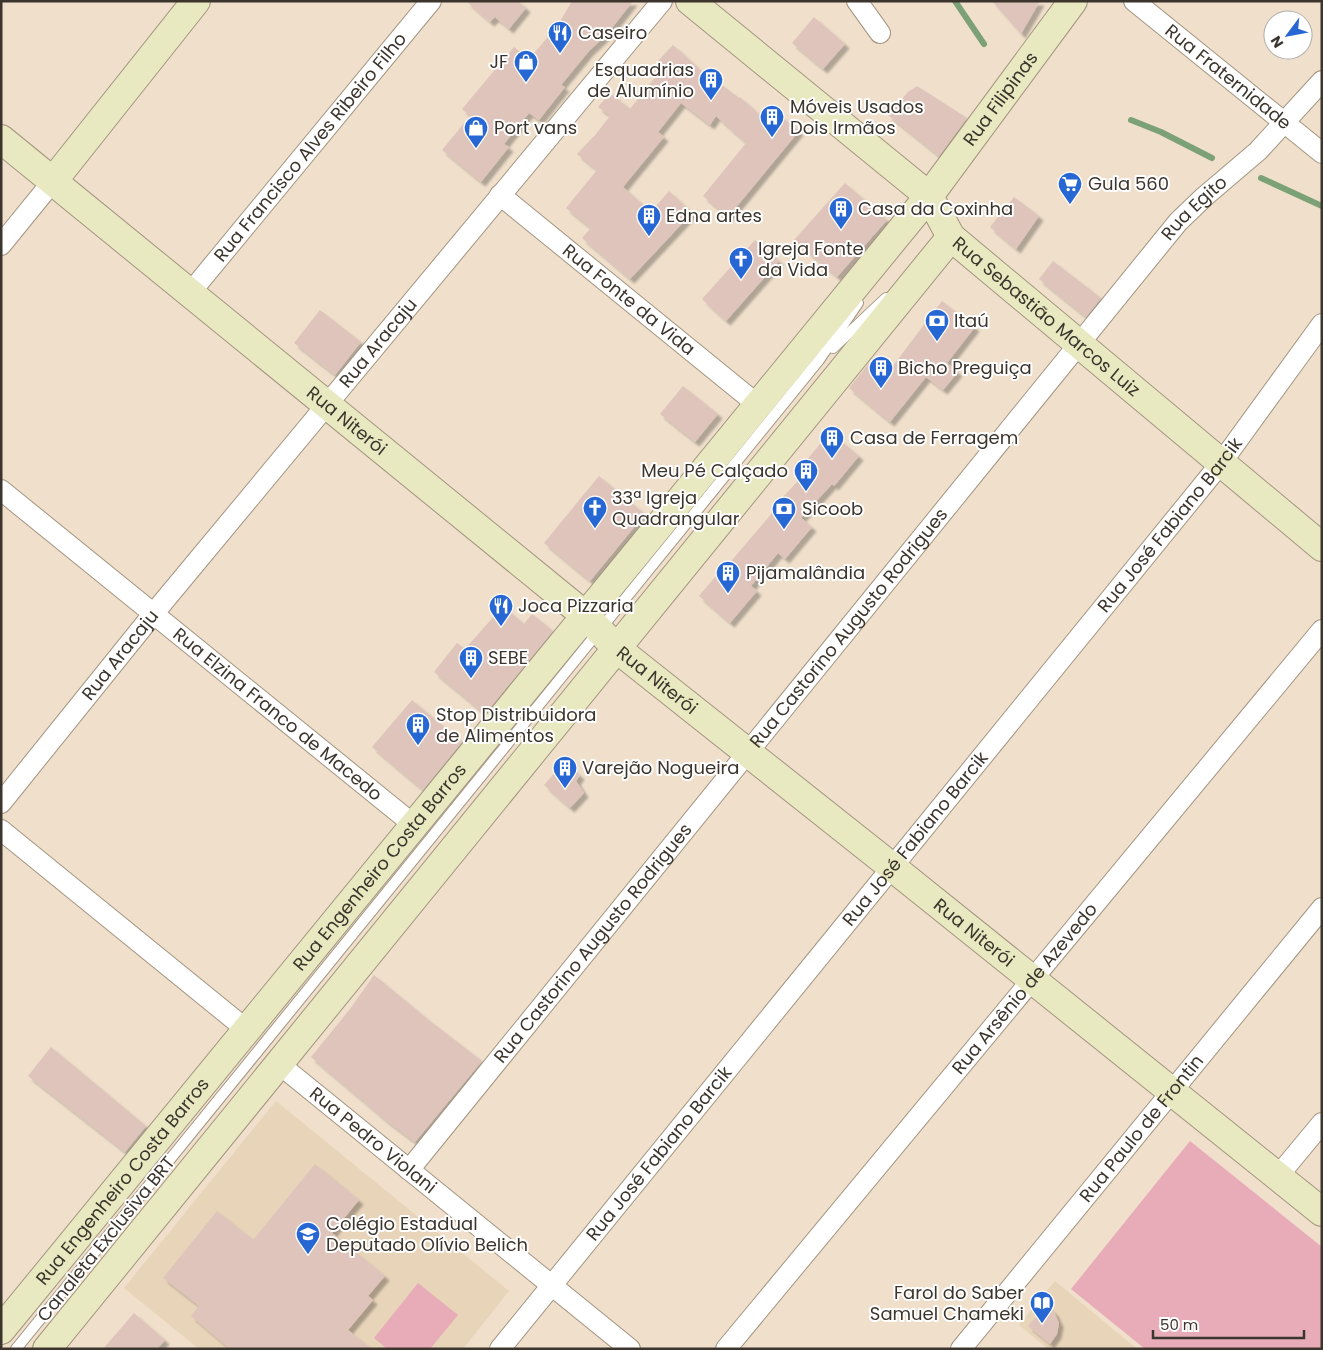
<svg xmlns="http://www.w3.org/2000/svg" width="1323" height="1350" font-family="Poppins,sans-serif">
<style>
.built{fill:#e8d4b9}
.green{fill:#e7acb8}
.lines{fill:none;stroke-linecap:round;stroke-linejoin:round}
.stream{stroke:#7ca176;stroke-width:6}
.building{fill:#dec4bb;filter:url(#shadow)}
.lane-casing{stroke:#a39581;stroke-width:12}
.street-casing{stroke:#a39581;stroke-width:22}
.secondary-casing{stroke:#a39581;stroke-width:30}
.lane{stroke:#fff;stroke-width:10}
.street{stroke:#fff;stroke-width:20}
.secondary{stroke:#e9e9c1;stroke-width:28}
.labels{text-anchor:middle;stroke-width:4;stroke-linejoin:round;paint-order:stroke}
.poi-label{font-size:18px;fill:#3c352d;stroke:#fff;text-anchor:start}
.street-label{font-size:18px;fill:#3c352d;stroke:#fff}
</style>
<defs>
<filter id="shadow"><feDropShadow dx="4.5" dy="4.5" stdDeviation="1" flood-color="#0004"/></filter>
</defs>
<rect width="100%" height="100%" fill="#efdfcb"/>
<g class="built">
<polygon points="276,1101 509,1291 463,1349 199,1349 124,1288"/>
<polygon points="1055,1281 1137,1349 1048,1349 1019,1325"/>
</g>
<g class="green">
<polygon points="1190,1141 1322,1247 1322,1349 1145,1349 1071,1289"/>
<polygon points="418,1283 458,1315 430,1349 387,1349 374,1338"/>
</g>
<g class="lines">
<g class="stream">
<polyline points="955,1 984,44"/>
<polyline points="1131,120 1161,132 1212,158"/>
<polyline points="1261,178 1322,206"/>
</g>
</g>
<g class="building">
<polygon points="466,1 518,1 526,8 509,29 495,17 490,22"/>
<polygon points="572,1 633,1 608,33 589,51 561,85 565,87 539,120 529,113 504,144 509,147 481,182 442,150 470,116 462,109 514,47 529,59 558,25"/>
<polygon points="992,1 1040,1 1021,34"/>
<polygon points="814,17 845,44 823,69 792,43"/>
<polygon points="673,45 710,79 711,77 739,98 740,97 764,119 772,109 799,131 728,217 703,196 746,143 716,116 710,125 681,103 658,132 664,137 623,187 651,212 669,191 692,213 630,279 582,238 591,228 566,208 597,170 577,154 596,134 610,116 598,107 610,93 630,109 663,67 657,62"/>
<polygon points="917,86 967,118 939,156 888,115 908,92"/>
<polygon points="845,183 887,220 837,277 794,240"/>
<polygon points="1014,197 1039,216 1016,249 990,227"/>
<polygon points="755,240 779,261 726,321 702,299"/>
<polygon points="1053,261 1101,298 1086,317 1039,279"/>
<polygon points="942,301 975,327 947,363 958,372 943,390 926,377 890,422 849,388 873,358 889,371"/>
<polygon points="320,310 361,342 335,375 294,343"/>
<polygon points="683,386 718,414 695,442 660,414"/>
<polygon points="830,432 859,456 834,486 832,484 801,518 812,527 785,559 778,553 751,586 757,591 730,623 699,596 726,564 727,566 785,498 783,497 811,467 805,462"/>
<polygon points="599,476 645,514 590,581 544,543"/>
<polygon points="503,606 524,624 532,614 553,631 485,714 434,672 457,643 465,649"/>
<polygon points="412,700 462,742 423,790 372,747"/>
<polygon points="564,762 580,775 576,781 584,793 570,808 544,785"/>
<polygon points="374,975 430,1021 482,1061 415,1142 388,1122 311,1057 350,1009"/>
<polygon points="51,1047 146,1126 125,1152 28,1076"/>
<polygon points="315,1164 359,1200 332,1233 385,1276 368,1296 373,1300 348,1330 371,1349 230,1349 191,1316 199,1306 163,1278 217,1211 253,1240"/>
<polygon points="1046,1305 1054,1312 1059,1323 1057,1334 1050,1344 1028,1326"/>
<polygon points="134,1313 165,1340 157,1349 103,1349"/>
</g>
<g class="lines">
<defs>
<g id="lane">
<polyline points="833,348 886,298"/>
<polyline points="16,1349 819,360 858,303"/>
</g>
<g id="street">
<polyline points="857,1 880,33"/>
<path id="s1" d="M 1134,1 L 1322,153"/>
<path id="s2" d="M 500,195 L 758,405"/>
<polyline points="1,245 53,181"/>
<path id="s3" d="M 190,293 L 431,1"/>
<path id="s4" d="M 1,490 L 414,825"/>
<path id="s5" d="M 1,803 L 154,613 L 662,1"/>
<polyline points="1,830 247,1030"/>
<path id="s6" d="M 279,1064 L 630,1349"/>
<path id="s7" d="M 409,1170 L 1178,222 L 1204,197 L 1258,151 L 1322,81"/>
<polyline points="1278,1176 1322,1123"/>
<path id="s8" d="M 500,1349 L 1221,463 L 1322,324"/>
<path id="s9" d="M 726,1349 L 1322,630"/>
<path id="s10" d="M 961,1349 L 1322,908"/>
</g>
<g id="secondary">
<path id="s11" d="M 690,1 L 929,196 L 951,237 L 1322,547"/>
<path id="s12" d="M 1,139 L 586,616 L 616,648 L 892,867 L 1322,1212"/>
<polyline points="53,181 196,1"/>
<path id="s13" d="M 1,1330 L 929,196 L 1073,1"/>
<polyline points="47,1349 951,237"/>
</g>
</defs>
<use href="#lane" class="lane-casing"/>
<use href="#street" class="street-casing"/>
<use href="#secondary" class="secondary-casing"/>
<use href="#lane" class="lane"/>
<use href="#street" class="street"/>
<use href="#secondary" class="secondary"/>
</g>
<defs>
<symbol id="restaurant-pin" viewBox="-11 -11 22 30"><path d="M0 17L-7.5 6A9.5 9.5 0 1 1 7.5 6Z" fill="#2767d4" stroke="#fff"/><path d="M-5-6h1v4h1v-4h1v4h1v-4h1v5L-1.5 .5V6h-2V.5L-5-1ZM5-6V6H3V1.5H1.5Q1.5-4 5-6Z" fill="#fff"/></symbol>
<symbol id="shop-pin" viewBox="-11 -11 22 30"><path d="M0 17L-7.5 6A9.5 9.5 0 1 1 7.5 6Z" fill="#2767d4" stroke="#fff"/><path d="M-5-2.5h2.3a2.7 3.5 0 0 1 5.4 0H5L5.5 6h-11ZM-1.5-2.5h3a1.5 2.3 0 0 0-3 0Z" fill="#fff"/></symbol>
<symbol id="building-pin" viewBox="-11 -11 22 30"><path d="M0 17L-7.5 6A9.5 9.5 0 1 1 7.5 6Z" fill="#2767d4" stroke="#fff"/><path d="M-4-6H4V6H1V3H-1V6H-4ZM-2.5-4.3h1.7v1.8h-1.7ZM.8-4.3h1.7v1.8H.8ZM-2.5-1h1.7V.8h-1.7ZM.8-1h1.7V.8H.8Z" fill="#fff"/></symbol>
<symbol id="supermarket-pin" viewBox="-11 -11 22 30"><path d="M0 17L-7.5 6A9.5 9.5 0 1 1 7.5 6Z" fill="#2767d4" stroke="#fff"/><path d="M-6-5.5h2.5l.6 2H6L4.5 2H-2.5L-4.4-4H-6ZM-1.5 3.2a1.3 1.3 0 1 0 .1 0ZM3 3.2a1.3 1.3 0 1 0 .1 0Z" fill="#fff"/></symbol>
<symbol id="church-pin" viewBox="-11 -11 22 30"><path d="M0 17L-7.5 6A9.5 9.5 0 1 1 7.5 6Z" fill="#2767d4" stroke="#fff"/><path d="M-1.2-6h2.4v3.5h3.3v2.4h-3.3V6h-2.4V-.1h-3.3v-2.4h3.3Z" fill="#fff"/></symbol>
<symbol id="bank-pin" viewBox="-11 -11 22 30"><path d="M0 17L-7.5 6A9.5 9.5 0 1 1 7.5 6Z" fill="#2767d4" stroke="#fff"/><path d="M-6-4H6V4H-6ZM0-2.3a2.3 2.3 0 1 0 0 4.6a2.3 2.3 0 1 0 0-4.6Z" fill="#fff"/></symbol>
<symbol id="school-pin" viewBox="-11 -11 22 30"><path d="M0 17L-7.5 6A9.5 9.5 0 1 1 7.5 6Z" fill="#2767d4" stroke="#fff"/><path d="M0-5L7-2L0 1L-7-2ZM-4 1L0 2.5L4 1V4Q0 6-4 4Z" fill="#fff"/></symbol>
<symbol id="library-pin" viewBox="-11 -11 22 30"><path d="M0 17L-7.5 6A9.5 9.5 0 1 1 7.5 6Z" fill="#2767d4" stroke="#fff"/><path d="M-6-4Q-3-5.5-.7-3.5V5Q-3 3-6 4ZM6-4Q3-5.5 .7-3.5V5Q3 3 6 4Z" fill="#fff"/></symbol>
</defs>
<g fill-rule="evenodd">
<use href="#restaurant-pin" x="546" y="19" width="28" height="38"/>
<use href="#shop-pin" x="512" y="48" width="28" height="38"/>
<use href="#building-pin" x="697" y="66" width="28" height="38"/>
<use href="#building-pin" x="758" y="103" width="28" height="38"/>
<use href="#shop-pin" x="462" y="114" width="28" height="38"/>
<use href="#supermarket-pin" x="1056" y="170" width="28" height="38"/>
<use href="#building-pin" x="827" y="195" width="28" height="38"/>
<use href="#building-pin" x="635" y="202" width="28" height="38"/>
<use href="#church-pin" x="727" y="245" width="28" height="38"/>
<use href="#bank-pin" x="923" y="307" width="28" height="38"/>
<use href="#building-pin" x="867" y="354" width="28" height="38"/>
<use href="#building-pin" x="818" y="424" width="28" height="38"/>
<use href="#building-pin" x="792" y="457" width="28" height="38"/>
<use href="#church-pin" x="581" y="494" width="28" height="38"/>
<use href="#bank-pin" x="770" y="495" width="28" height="38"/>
<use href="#building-pin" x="714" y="559" width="28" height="38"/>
<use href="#restaurant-pin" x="487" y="592" width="28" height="38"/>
<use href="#building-pin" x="457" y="644" width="28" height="38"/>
<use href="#building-pin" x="404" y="711" width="28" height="38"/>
<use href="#building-pin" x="551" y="754" width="28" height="38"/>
<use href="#school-pin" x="294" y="1220" width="28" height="38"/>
<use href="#library-pin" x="1028" y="1289" width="28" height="38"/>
</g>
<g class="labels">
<g class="poi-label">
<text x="578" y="39">Caseiro</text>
<text x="508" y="68" text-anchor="end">JF</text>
<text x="694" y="76" text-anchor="end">Esquadrias<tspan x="694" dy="21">de Alumínio</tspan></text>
<text x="790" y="113">Móveis Usados<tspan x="790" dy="21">Dois Irmãos</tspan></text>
<text x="494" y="134">Port vans</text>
<text x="1088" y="190">Gula 560</text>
<text x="858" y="215">Casa da Coxinha</text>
<text x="666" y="222">Edna artes</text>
<text x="758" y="255">Igreja Fonte<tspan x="758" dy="21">da Vida</tspan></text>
<text x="954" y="327">Itaú</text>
<text x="898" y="374">Bicho Preguiça</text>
<text x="850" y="444">Casa de Ferragem</text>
<text x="788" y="477" text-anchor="end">Meu Pé Calçado</text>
<text x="612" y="504">33ª Igreja<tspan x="612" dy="21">Quadrangular</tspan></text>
<text x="802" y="515">Sicoob</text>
<text x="746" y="579">Pijamalândia</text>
<text x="518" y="612">Joca Pizzaria</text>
<text x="488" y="664">SEBE</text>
<text x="436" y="721">Stop Distribuidora<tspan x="436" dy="21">de Alimentos</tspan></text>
<text x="582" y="774">Varejão Nogueira</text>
<text x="326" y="1230">Colégio Estadual<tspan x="326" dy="21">Deputado Olívio Belich</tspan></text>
<text x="1024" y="1299" text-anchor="end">Farol do Saber<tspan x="1024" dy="21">Samuel Chameki</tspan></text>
</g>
<g class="street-label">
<text dy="6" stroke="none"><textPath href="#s1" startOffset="121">Rua Fraternidade</textPath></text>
<text dy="6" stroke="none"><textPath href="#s13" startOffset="1586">Rua Filipinas</textPath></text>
<text dy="6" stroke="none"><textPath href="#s3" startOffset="189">Rua Francisco Alves Ribeiro Filho</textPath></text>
<text dy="6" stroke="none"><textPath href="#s7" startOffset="1242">Rua Egito</textPath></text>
<text dy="6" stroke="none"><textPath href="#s2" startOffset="166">Rua Fonte da Vida</textPath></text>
<text dy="6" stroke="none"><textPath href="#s11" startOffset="479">Rua Sebastião Marcos Luiz</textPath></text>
<text dy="6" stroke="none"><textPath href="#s5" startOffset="595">Rua Aracaju</textPath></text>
<text dy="6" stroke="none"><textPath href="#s12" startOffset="446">Rua Niterói</textPath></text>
<text dy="6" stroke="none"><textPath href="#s8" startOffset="1062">Rua José Fabiano Barcik</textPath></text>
<text dy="6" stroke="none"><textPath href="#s7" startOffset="698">Rua Castorino Augusto Rodrigues</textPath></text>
<text dy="6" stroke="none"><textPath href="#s5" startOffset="190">Rua Aracaju</textPath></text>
<text dy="6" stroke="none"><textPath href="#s12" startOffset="851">Rua Niterói</textPath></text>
<text dy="6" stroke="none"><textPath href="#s4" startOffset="356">Rua Elzina Franco de Macedo</textPath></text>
<text dy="6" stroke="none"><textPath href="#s8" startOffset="658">Rua José Fabiano Barcik</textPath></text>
<text dy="6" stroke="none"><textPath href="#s13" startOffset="598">Rua Engenheiro Costa Barros</textPath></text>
<text dy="6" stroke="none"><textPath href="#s12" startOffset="1256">Rua Niterói</textPath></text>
<text dy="6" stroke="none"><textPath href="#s7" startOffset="292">Rua Castorino Augusto Rodrigues</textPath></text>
<text dy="6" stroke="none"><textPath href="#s9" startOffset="468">Rua Arsênio de Azevedo</textPath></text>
<text dy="6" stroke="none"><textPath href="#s10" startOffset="285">Rua Paulo de Frontin</textPath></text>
<text dy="6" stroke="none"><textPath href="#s6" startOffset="121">Rua Pedro Violani</textPath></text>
<text dy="6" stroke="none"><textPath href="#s8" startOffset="252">Rua José Fabiano Barcik</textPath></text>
<text dy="6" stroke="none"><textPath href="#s13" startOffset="192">Rua Engenheiro Costa Barros</textPath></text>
<text transform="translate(106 1239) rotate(-51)" y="6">Canaleta Exclusiva BRT</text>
</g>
</g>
<rect width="1323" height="1350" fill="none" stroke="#3c352d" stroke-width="5"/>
<g transform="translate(1288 35) rotate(238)"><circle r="24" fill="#ffffff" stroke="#b1aeab"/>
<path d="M0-4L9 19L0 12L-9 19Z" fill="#2767d4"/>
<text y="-8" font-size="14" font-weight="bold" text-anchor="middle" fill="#3c352d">N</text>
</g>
<path d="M1153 1330v8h151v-8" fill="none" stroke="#3c352d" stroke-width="2.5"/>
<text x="1160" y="1330" font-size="15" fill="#3c352d" stroke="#ffffff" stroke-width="4" paint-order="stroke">50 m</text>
</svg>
